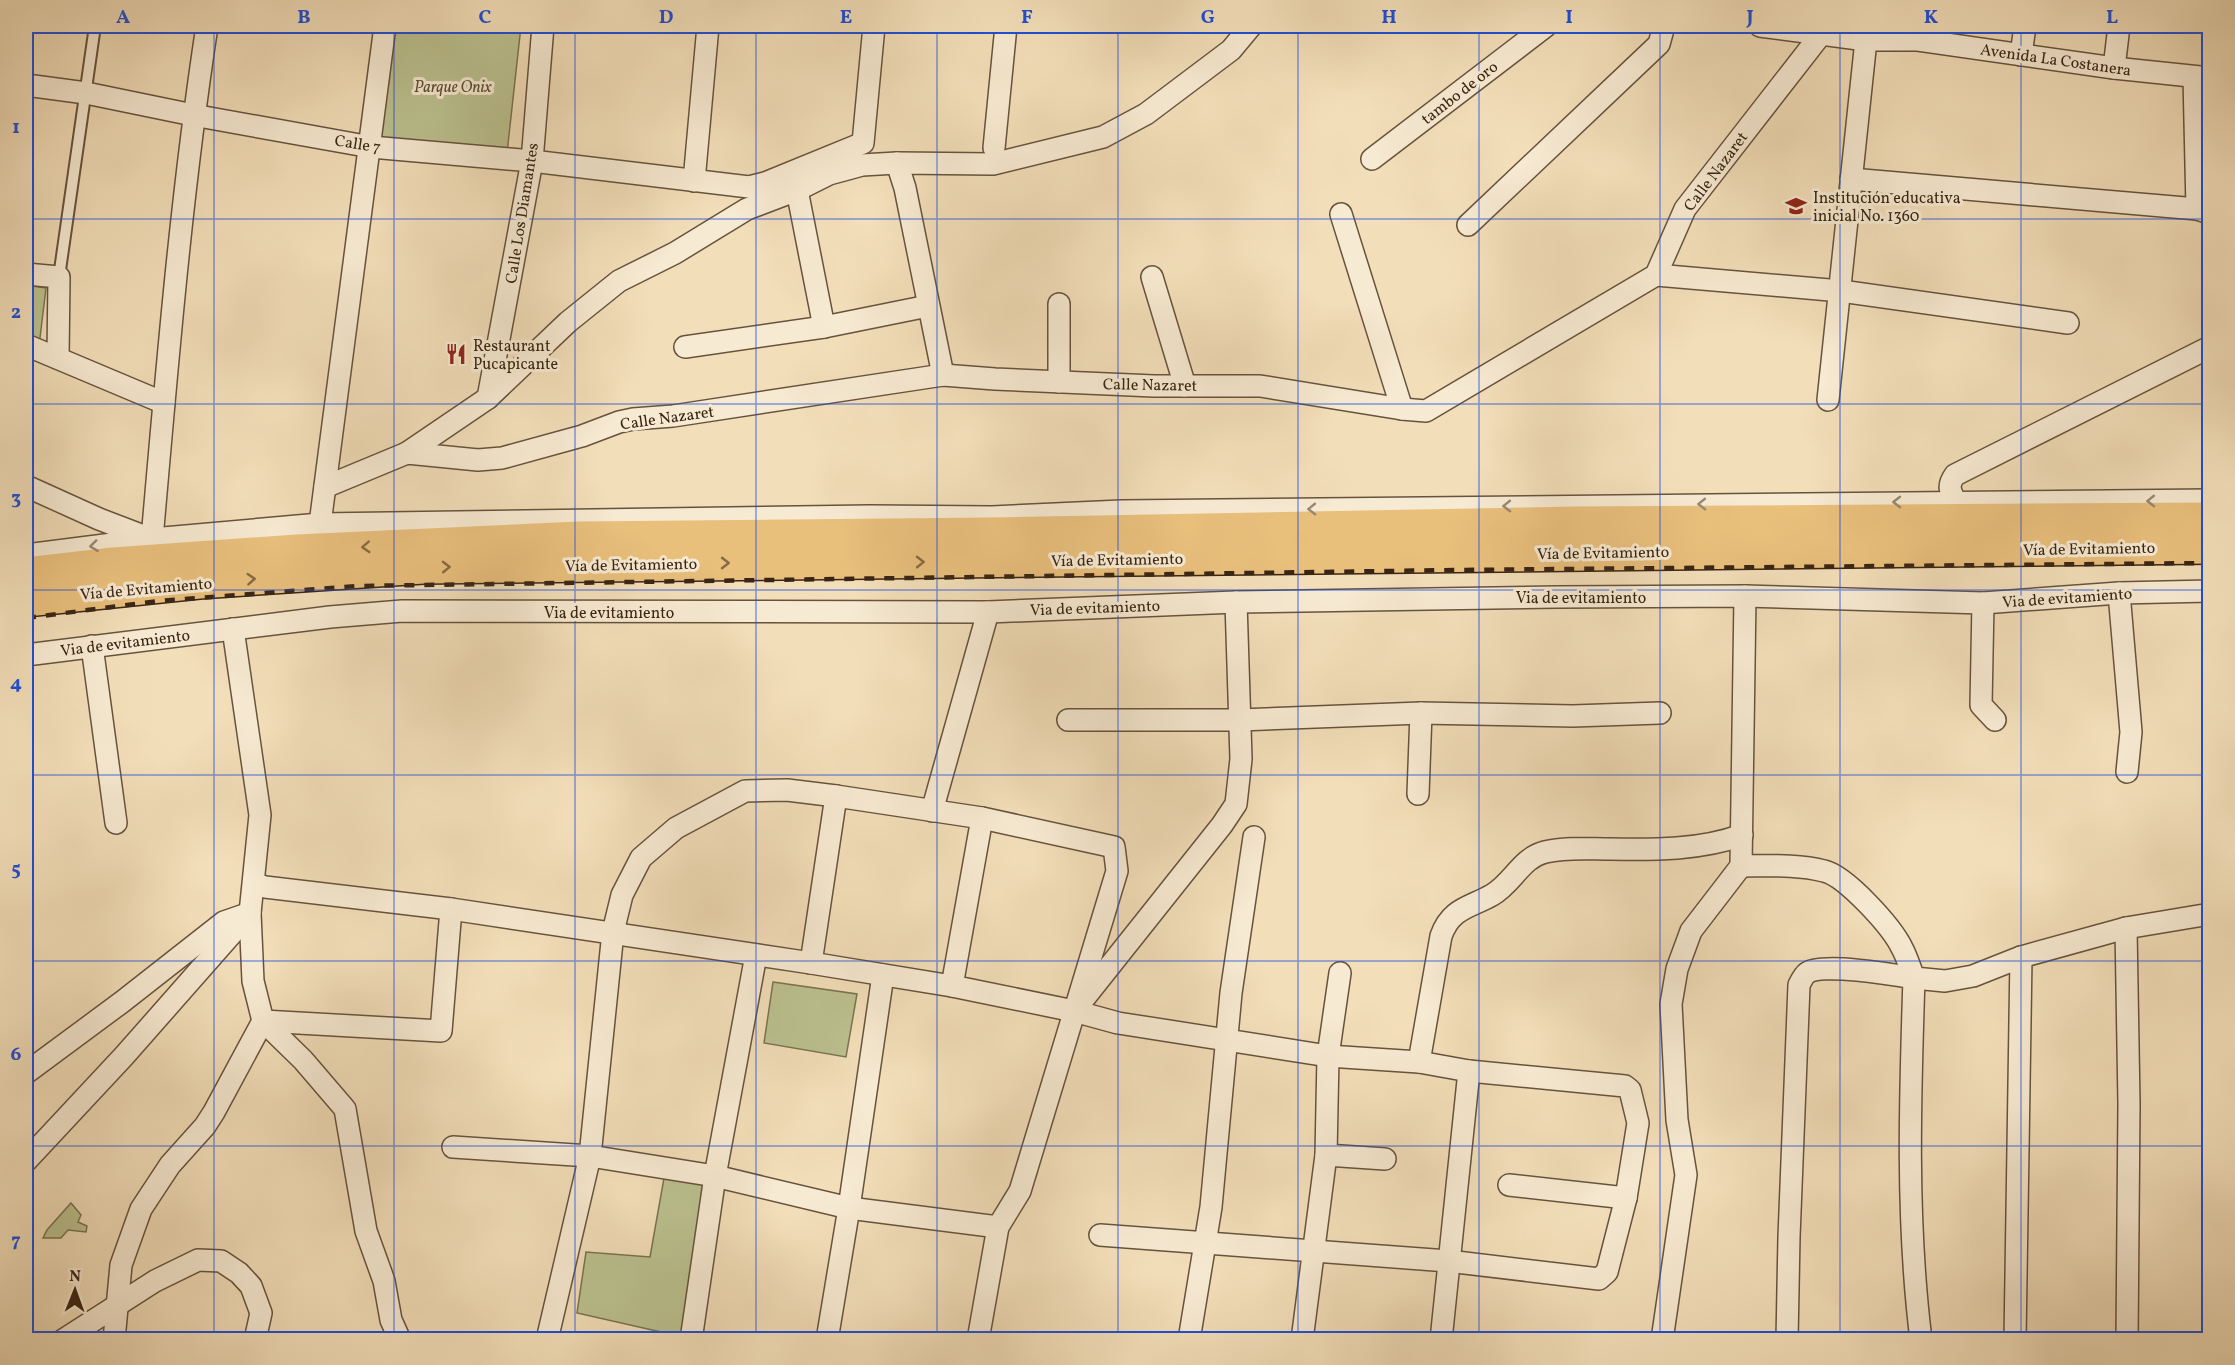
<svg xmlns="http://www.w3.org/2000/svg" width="2235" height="1365" font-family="Vollkorn,serif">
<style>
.green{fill:#bbc18f;stroke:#7a7352;stroke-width:1.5}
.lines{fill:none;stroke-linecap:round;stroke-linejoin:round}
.service-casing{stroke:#67533d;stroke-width:14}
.minor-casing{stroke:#67533d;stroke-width:24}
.trunk-casing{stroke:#392514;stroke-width:36}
.service{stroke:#f7ead2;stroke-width:10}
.minor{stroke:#f7ead2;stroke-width:21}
.trunk{stroke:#e9bf7c;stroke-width:33}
.rail{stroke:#392514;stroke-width:4.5;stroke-dasharray:10 10;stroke-linecap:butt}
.oneway{stroke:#988873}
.oneway2{stroke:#886a43}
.grid{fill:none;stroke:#1d4ed8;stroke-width:1.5;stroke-opacity:0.55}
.labels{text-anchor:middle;stroke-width:6;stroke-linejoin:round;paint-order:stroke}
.street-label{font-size:16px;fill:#392514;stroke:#f7ead2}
.park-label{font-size:16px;font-style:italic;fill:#5a4c33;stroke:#f7ead2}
.poi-label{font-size:16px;fill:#392514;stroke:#f7ead2;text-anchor:start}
.neatline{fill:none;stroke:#1d4ed8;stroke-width:2}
.grid-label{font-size:20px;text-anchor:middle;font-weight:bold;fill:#1d4ed8}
</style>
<rect width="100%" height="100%" fill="#f2deb9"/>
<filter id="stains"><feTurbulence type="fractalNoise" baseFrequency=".00333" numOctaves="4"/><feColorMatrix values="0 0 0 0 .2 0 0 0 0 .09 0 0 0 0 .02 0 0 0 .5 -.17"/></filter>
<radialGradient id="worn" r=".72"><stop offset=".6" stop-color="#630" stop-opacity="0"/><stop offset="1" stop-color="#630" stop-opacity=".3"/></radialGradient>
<g class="green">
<polygon points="391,26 521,26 507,153 379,140"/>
<polygon points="26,285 46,288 39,346 26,341"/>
<polygon points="773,982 857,994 846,1057 764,1043"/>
<polygon points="715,1176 692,1339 577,1313 586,1252 650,1257 664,1178"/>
<polygon points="71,1203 81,1215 78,1222 87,1226 86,1232 68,1230 61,1238 43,1238 47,1230"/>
</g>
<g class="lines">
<defs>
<polyline id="service" points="59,277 95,26"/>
<g id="minor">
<polyline points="1760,26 1866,40 1918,40 2114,68 2210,78"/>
<polyline points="2021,55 2025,26"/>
<polyline points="2114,68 2119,26"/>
<polyline points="2194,77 2197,209 2210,213"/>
<polyline points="26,85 86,93 193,115 371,147 532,161 749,187 765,183 863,143 874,26"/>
<polyline points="994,148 1006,26"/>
<polyline points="1372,159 1546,26"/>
<polyline points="897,163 905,188 943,375"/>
<polyline points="1851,179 2197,209"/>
<polyline points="694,181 708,26"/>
<polyline points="797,190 824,327"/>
<polyline points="1341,214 1402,409"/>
<polyline points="1468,225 1659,44 1664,26"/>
<polyline points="26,274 59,277 58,358"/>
<polyline points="1656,275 1841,291 2068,323"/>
<polyline points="1152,277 1185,386"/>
<polyline points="1059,304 1059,382"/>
<polyline points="26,345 164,403"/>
<polyline points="685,347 824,327 928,306"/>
<polyline points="488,398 532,161 543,26"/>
<polyline points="1828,400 1866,40"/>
<polyline points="407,453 488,398 568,322 619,281 675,253 747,209 797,190 829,174 862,165 897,163 993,164 1103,137 1146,114 1231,50 1251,26"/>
<polyline points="26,486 99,519 146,537"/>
<polyline points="325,487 407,453 478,460 502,458 582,436 619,422 633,419 673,416 943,375 995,379 1154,386 1260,386 1402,409 1426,411 1656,275 1685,209 1822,33 1823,26"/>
<path d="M 1956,502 C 1950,491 1947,486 1955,475 L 2210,347"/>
<polyline points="320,524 385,26"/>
<path d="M 152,539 C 167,368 181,196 207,26"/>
<polyline points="26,555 152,539 320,524 870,516 992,517 1121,511 2210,500"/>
<polyline points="2119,593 2131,732 2127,772"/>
<path d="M 1745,596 L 1741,866 C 1768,866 1798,864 1824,871 C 1846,876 1892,927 1902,948 C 1907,957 1910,968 1914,978 L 1945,981 L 1973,976 L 2021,957 L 2126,928 L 2210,914"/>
<polyline points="1983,603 1981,705 1995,720"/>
<polyline points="92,646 116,823"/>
<polyline points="26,655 330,617 402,611 988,612 1236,602 1558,597 1745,596 1983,603 2119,593 2210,591"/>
<polyline points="1068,720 1240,720 1421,713 1573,716 1660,713"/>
<polyline points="1418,794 1421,713"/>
<polyline points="836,796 787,790 745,791 676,828 641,858 622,895 613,932 590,1156 715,1176 849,1208 998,1227"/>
<polyline points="932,811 988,612"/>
<polyline points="254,883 265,887 451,909 811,963 952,986 1074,1011 1118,1023 1328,1056 1419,1062 1469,1071 1625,1086 1630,1090 1638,1123 1626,1198 1607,1272 1599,1279 1448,1261 1100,1235"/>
<polyline points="2126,928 2129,1104 2127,1340"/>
<polyline points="811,963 836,796 982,818 1114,847 1117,871 1020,1191 998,1227 978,1340"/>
<polyline points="952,986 982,818"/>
<polyline points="1082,1001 1222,825 1236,804 1241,759 1236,602"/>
<path d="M 1419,1062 L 1441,936 C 1451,908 1469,908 1492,895 C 1513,883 1521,858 1545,852 C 1566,847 1589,849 1610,849 C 1654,850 1701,850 1742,835"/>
<polyline points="26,1073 122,1002 224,922 250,913 253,981 263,1021 303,1060 345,1109 366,1231 384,1281 391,1320 400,1340"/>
<polyline points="453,1147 590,1156 547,1340"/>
<polyline points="1326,1155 1385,1159"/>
<polyline points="26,1161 124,1056 250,913 260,815 233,629"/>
<polyline points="1509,1185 1626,1198"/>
<polyline points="63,1340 155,1281 198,1260 221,1261 239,1273 251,1286 261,1313 255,1340"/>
<polyline points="114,1340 121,1265 141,1209 170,1165 205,1126 214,1112 263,1021 441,1031 451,909"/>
<polyline points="691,1340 715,1176 756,955"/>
<polyline points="827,1340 849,1208 883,975"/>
<polyline points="1189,1340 1211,1207 1231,993 1254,837"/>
<polyline points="1302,1340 1326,1155 1328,1056 1340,973"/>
<polyline points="1441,1340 1469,1071"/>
<polyline points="1662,1340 1686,1175 1677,1120 1671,1004 1677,969 1691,931 1741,866"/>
<path d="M 1787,1340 L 1789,1237 L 1799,985 C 1801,981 1804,975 1807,973 C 1820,962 1896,975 1914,978 C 1910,1098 1906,1219 1921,1340"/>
<polyline points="2015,1340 2021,957"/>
</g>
<g id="trunk">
<polyline points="26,574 113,564 297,551 579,538 991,534 1577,523 2210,519"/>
<polyline points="26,600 199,582 423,567 2210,547"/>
</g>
</defs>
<use href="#service" class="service-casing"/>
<use href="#minor" class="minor-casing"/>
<use href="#trunk" class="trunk-casing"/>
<use href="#service" class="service"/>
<use href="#minor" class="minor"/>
<use href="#trunk" class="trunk"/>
<polyline class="rail" points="26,618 158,601 356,586 1456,570 2210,563"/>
</g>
<defs><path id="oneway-chevron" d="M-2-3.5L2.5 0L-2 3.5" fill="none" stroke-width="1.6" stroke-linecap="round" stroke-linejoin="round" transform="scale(1.5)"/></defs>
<g class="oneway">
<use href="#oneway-chevron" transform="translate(2151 501) rotate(179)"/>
<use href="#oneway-chevron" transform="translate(1897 502) rotate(180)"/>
<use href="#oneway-chevron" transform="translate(1702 504) rotate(179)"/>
<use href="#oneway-chevron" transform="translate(1507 506) rotate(179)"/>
<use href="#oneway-chevron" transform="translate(1312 509) rotate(179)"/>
<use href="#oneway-chevron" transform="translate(94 546) rotate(173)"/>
</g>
<g class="oneway2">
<use href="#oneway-chevron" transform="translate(366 547) rotate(177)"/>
<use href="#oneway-chevron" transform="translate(920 562) rotate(-1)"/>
<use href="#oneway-chevron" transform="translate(725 563)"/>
<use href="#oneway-chevron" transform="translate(446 567) rotate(-1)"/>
<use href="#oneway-chevron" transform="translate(251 579) rotate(-4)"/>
</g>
<path class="grid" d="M 214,26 L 214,1340M 394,26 L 394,1340M 575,26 L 575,1340M 756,26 L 756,1340M 937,26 L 937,1340M 1118,26 L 1118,1340M 1298,26 L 1298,1340M 1479,26 L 1479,1340M 1660,26 L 1660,1340M 1840,26 L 1840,1340M 2021,26 L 2021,1340M 26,219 L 2210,219M 26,404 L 2210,404M 26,590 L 2210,590M 26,775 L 2210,775M 26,961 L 2210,961M 26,1146 L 2210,1146"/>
<defs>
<symbol id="school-bare" viewBox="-9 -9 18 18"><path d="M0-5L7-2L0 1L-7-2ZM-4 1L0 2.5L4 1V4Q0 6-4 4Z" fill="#8f2418" stroke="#f7ead2" stroke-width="2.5" paint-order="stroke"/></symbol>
<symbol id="restaurant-bare" viewBox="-9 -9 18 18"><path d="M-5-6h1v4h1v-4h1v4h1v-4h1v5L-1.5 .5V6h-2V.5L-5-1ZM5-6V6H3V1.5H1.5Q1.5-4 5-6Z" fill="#8f2418" stroke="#f7ead2" stroke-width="2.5" paint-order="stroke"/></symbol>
</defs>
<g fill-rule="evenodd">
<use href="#school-bare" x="1781" y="191" width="30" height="30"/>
<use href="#restaurant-bare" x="441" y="339" width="30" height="30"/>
</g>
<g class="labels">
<g class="street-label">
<text transform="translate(2056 59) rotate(8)" y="6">Avenida La Costanera</text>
<text transform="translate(1459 92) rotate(-38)" y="6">tambo de oro</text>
<text transform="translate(358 143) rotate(9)" y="6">Calle 7</text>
<text transform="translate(1715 171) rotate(-53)" y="6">Calle Nazaret</text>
<text transform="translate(521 213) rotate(-81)" y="6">Calle Los Diamantes</text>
<text transform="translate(1150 384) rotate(1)" y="6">Calle Nazaret</text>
<text transform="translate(667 417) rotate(-8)" y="6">Calle Nazaret</text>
<text transform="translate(2089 548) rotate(-1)" y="6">Vía de Evitamiento</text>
<text transform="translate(1603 552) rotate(-1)" y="6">Vía de Evitamiento</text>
<text transform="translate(1117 559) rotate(-1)" y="6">Vía de Evitamiento</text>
<text transform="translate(631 564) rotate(-1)" y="6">Vía de Evitamiento</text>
<text transform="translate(146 588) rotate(-5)" y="6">Vía de Evitamiento</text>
<text x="1581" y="603">Via de evitamiento</text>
<text transform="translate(2067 597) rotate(-4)" y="6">Via de evitamiento</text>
<text transform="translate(1095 607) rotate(-2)" y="6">Via de evitamiento</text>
<text x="609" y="618">Via de evitamiento</text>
<text transform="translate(125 642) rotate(-7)" y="6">Via de evitamiento</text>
</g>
<g class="park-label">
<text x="453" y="92">Parque Onix</text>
</g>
<g class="poi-label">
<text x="1813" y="203">Institución educativa<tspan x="1813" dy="18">inicial No. 1360</tspan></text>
<text x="473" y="351">Restaurant<tspan x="473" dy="18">Pucapicante</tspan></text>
</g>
</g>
<rect width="2235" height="1365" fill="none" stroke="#f2deb9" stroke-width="66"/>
<g transform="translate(75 1290) rotate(1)" stroke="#f7ead2" stroke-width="4.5" paint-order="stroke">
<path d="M0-4.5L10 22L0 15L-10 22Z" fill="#392514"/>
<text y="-9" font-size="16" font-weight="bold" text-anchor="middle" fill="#392514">N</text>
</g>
<rect x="33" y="33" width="2169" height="1299" class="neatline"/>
<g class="grid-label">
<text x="123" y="23">A</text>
<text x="304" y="23">B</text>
<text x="485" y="23">C</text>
<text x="666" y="23">D</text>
<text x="846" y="23">E</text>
<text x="1027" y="23">F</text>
<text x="1208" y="23">G</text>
<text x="1389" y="23">H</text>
<text x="1569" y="23">I</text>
<text x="1750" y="23">J</text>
<text x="1931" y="23">K</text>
<text x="2112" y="23">L</text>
<text x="16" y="133">1</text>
<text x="16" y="318">2</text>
<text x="16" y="504">3</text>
<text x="16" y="689">4</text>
<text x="16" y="875">5</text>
<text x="16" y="1060">6</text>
<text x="16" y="1246">7</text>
</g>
<rect width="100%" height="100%" filter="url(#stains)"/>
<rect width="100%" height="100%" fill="url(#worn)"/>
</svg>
